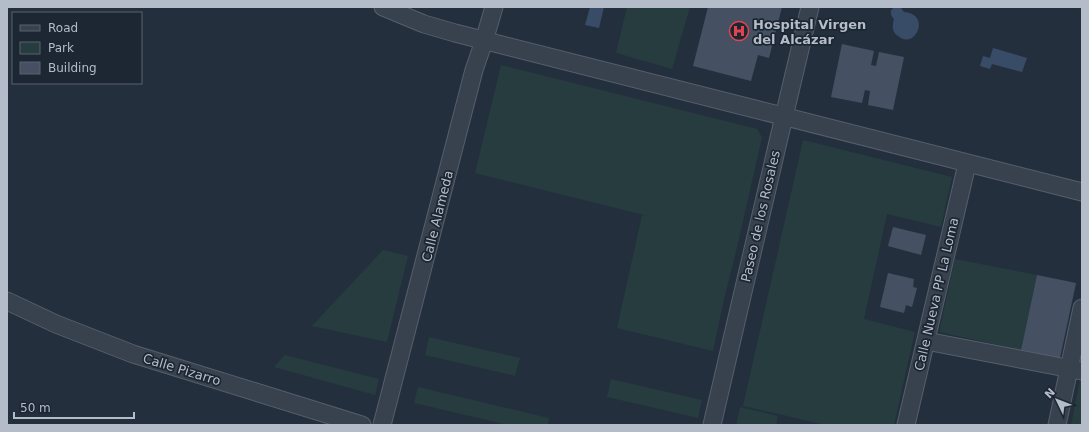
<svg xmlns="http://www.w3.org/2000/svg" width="1089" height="432" font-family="'DejaVu Sans',sans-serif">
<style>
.green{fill:#263c3f}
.water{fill:#394c67}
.building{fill:#455162}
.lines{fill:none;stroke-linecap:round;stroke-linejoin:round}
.minor-casing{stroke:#565f6c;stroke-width:19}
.minor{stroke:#38414e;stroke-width:17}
.labels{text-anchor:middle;stroke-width:3.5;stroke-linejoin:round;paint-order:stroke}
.poi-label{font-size:13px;font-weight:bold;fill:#b4bcc9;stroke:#1d2633;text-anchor:start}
.street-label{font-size:13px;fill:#b4bcc9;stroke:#1d2633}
</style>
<rect width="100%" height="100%" fill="#242f3e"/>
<g class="green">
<polygon points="627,7 690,7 672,69 616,53"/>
<polygon points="501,65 757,129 762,137 739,239 725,295 713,351 617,328 642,215 648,216 475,173"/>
<polygon points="803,140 952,177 941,227 887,214 864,319 915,332 894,425 826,425 743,406"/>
<polygon points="383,250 408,256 387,342 312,326"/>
<polygon points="955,259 1037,275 1021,350 939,332"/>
<polygon points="429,337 520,358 515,376 425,355"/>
<polygon points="285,355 379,379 375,395 274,367"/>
<polygon points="611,379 702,400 698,418 607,397"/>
<polygon points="1080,380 1082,381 1082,425 1071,425"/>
<polygon points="418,387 549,418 548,425 508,425 414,403"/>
<polygon points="740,407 778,416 776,425 736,425"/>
</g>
<g class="water">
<polygon points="590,7 604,7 599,28 585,25"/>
<path d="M 895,7 L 901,8 L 904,12 C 932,14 915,51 898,36 C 892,32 892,26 894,19 C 890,15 889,10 895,7 Z"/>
<polygon points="993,48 1027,58 1022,72 992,64 990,69 980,66 983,56 990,58"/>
</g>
<g class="building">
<polygon points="708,7 782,7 769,58 758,55 751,81 693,66"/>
<polygon points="842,44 874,51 871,65 876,66 879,52 904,57 893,110 868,105 870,91 865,90 862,103 831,97"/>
<polygon points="893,227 926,235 921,255 888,246"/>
<polygon points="888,273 914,279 913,287 917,288 912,307 906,305 904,313 880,307"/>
<polygon points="1037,275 1076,283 1060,358 1021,350"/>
</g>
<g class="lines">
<defs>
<g id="minor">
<polyline points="383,7 424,24 455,33 1082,192"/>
<polyline points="7,301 56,324 133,354 362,425"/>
<polyline points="926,341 1082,371"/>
<polyline points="382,425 474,70 484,41 494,7"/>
<polyline points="712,425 778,142 810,7"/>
<polyline points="906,425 967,164"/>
<polyline points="1057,425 1082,308"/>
</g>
</defs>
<use href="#minor" class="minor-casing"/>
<use href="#minor" class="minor"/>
</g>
<defs>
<symbol id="hospital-ring" viewBox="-11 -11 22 22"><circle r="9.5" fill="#1d2633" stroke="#e0444e" stroke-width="1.5"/><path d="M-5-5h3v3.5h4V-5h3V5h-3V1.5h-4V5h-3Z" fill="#e0444e"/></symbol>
</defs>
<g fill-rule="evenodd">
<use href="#hospital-ring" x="728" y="20" width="22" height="22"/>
</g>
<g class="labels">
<g class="poi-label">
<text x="753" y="29">Hospital Virgen<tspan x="753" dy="15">del Alcázar</tspan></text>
</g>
<g class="street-label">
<text transform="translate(437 216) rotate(-76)" y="5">Calle Alameda</text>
<text transform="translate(760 216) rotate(-77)" y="5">Paseo de los Rosales</text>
<text transform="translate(936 294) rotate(-77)" y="5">Calle Nueva PP La Loma</text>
<text transform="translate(182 369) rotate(17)" y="5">Calle Pizarro</text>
</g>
</g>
<rect width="1089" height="432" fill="none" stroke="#b4bcc9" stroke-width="16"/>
<rect x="12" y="12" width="130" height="72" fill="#1d2633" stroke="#59626f"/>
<rect x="20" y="25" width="20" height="6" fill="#38414e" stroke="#59626f"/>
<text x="48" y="32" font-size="12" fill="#b4bcc9">Road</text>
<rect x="20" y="42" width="20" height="12" fill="#263c3f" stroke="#59626f"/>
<text x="48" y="52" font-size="12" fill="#b4bcc9">Park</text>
<rect x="20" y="62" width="20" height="12" fill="#455162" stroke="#59626f"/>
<text x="48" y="72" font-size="12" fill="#b4bcc9">Building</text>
<g transform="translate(1057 400) rotate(313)" stroke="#1d2633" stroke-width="3" paint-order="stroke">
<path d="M0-3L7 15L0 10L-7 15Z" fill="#b4bcc9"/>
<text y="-6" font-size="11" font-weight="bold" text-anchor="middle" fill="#b4bcc9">N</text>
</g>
<path d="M14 412v6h120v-6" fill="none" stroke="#b4bcc9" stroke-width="2"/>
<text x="20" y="412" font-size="12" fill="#b4bcc9" stroke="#1d2633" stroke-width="3" paint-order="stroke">50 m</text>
</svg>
